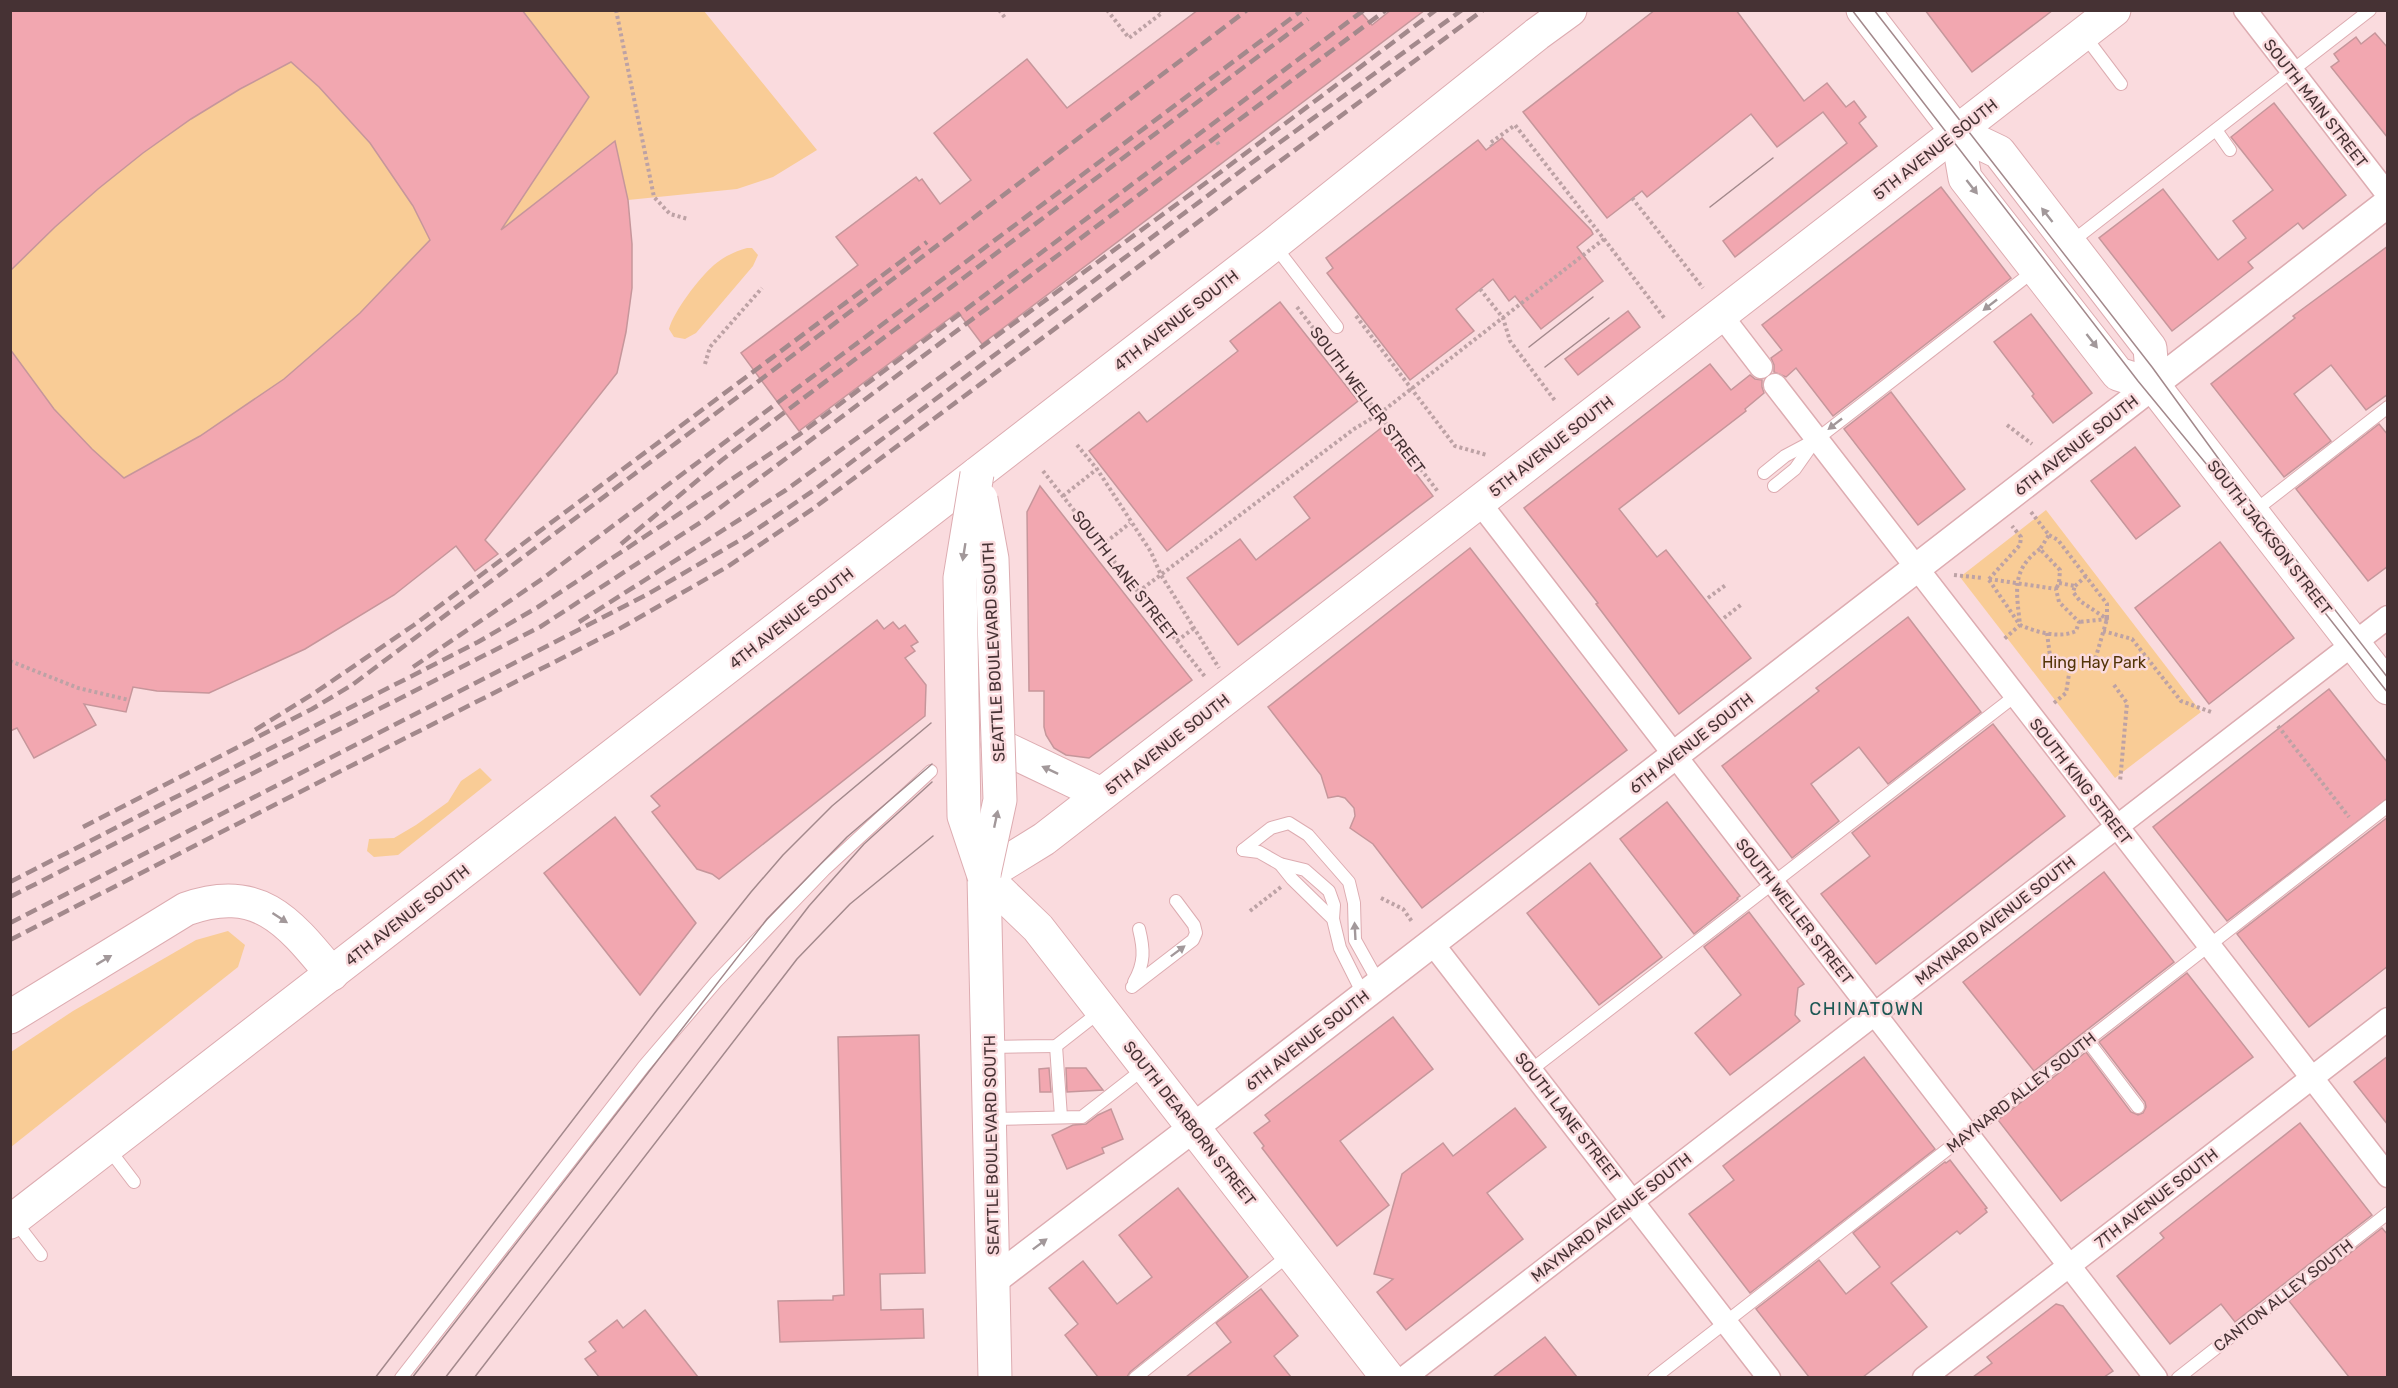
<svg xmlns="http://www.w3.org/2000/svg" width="2398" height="1388" font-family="Rubik,sans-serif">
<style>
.green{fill:#f9cc96}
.building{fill:#f2a7b0;stroke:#c6969b;stroke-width:1.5}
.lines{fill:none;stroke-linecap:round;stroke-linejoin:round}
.service-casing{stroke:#ddacb1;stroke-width:14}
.minor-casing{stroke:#ddacb1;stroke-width:25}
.tertiary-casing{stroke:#ddacb1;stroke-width:31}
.secondary-casing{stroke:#ddacb1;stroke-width:35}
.primary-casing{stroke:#ddacb1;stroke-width:35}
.motorway-casing{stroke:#ddacb1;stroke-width:35}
.path{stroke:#bda2a5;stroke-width:4;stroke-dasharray:3 3;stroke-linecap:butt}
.service{stroke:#fff;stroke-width:12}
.minor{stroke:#fff;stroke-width:22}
.tertiary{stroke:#fff;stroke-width:28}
.secondary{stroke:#fff;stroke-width:33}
.primary{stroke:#fff;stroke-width:33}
.motorway{stroke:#fff;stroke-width:33}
.tram{stroke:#a3898c;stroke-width:1.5}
.rail{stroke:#a3898c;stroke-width:4.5;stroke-dasharray:12 6;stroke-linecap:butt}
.primary-bridge-casing{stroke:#ddacb1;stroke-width:35;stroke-linecap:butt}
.primary-bridge{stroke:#fff;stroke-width:33}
.oneway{fill:#a2989a}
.labels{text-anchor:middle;stroke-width:5;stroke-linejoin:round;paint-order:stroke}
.street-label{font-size:16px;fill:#463234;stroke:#fadbde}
.park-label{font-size:16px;fill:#533508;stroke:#fadbde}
.neighbourhood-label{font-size:18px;letter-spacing:1.5px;fill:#1e5956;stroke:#fadbde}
</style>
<rect width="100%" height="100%" fill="#fadbde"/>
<g class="green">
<path d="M 11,11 L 704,11 L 817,150 L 773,177 L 737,189 L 628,200 C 634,265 631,310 617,373 L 305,649 L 209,693 L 157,691 L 11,647 Z"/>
<path d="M 747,248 L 752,248 L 758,255 L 753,266 L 696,333 L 685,339 L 674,337 L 669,329 C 674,311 699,278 714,265 C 723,257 736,251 747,248 Z"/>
<polygon points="2046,510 2201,712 2115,778 1960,577"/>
<polygon points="480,768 492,780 398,855 374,857 367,851 369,839 394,838 416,825 448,802 461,781"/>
<polygon points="228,931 245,945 238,967 11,1147 11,1052 73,1011 196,940"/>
</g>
<g class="building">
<polygon points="10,10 522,10 589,97 501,230 615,141 628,200 632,244 632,288 626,332 617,373 485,540 498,554 475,571 456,546 394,595 305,649 209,693 157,691 133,687 126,712 84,704 96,725 34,758 17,728 10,731 10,349 54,409 92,449 124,478 200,436 284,379 360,313 430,240 413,206 370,143 319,87 291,62 240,89 191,119 143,153 98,189 55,227 10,271"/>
<polygon points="1198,10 1359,10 1372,25 1391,10 1425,10 982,344 958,312 799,431 741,353 858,265 836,237 916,177 919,181 922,179 940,204 971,180 934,133 1027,59 1067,108"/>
<polygon points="1655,10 1736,10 1804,101 1827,83 1846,107 1854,101 1866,117 1859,123 1877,146 1735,257 1723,241 1847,143 1823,112 1777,147 1751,114 1647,197 1642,191 1607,218 1523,112"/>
<polygon points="1925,10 2053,10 1972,72"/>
<polygon points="2375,33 2388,48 2388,138 2331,67 2339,61 2334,54 2356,37 2361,44"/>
<polygon points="2274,103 2346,195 2303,229 2298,223 2248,262 2253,268 2172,331 2099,238 2163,189 2218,260 2246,238 2233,221 2273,190 2231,137"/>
<polygon points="1502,138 1591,230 1593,234 1577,247 1603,281 1541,329 1515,296 1509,301 1493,279 1456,309 1474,331 1410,380 1327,273 1333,268 1326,258 1478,140 1486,150"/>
<polygon points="1941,187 2011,278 1833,416 1796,368 1786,377 1774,372 1774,365 1771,358 1782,350 1762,325"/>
<polygon points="2388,246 2388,394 2366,410 2331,365 2294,394 2331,441 2284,477 2211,384 2295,318 2293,316"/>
<polygon points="1280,302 1358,401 1167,551 1089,451 1139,412 1147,422 1238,351 1230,341"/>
<polygon points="1628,311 1640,327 1578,375 1565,359"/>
<polygon points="2031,314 2092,393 2053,423 2032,396 2034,394 1994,342"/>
<polygon points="1710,364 1731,390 1750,375 1755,379 1762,380 1762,387 1764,393 1745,409 1746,411 1619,509 1657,557 1666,550 1751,658 1679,714 1596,604 1598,603 1524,508"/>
<polygon points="1891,392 1965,489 1918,525 1844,429"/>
<polygon points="2379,424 2388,435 2388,566 2368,581 2296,489"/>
<polygon points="1381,428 1433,496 1238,645 1187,578 1240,539 1256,560 1310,518 1294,497"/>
<polygon points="2135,447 2180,506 2136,539 2091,481"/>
<polygon points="1040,486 1192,680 1089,758 1066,755 1054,748 1046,735 1044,727 1044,691 1029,691 1027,512"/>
<polygon points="2220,542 2294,638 2209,704 2135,608"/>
<polygon points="1470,548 1627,750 1422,908 1373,844 1350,828 1355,816 1354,808 1345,798 1338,796 1328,798 1321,775 1268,707"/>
<polygon points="1908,617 1981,712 1888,784 1859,747 1811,784 1839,821 1792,858 1722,766 1819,691 1816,688"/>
<polygon points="877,620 884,629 893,622 899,629 905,625 918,642 911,646 915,651 905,658 926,685 925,716 719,879 712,874 697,869 652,812 660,806 651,796"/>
<polygon points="2329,689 2388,763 2388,798 2227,921 2153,827"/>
<polygon points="1993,724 2065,816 1876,964 1821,894 1870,856 1852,833"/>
<polygon points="1667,802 1740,896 1737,898 1738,899 1694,934 1620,839"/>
<polygon points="615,817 696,923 640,995 544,873"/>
<polygon points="2388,817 2388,966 2309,1027 2237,934"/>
<polygon points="1590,863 1662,957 1599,1005 1527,913"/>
<polygon points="2104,872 2174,962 2034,1071 1963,982"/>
<polygon points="1749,912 1804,984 1798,988 1795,1015 1800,1021 1730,1075 1695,1033 1741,995 1704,947"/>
<polygon points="2187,973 2253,1057 2061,1201 1998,1120 2086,1052 2131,1112 2138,1115 2143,1113 2146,1107 2145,1102 2099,1042"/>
<polygon points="1393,1017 1433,1069 1340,1141 1389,1205 1337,1246 1262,1148 1264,1146 1254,1133 1270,1121 1265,1115"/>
<polygon points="919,1035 925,1273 880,1274 881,1310 923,1309 924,1338 780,1342 778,1301 833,1300 833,1296 844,1295 838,1037"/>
<polygon points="2388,1056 2388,1125 2354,1082"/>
<polygon points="1864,1057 1935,1149 1750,1293 1689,1214 1734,1180 1723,1166"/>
<polygon points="1049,1068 1051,1092 1040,1092 1039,1069"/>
<polygon points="1066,1068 1086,1068 1103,1090 1067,1092"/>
<polygon points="1515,1108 1546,1147 1487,1193 1523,1239 1406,1330 1377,1292 1393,1279 1374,1274 1402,1174 1443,1143 1453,1156"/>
<polygon points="1111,1109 1123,1139 1102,1148 1104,1153 1067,1169 1052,1135 1073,1125 1086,1124 1098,1115"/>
<polygon points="2300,1123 2372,1215 2235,1322 2221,1304 2170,1344 2117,1276 2164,1238 2160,1233"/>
<polygon points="1950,1160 1987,1208 1985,1209 1987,1212 1960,1234 1957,1231 1891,1283 1927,1327 1863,1377 1809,1377 1756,1309 1819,1260 1846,1294 1880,1267 1853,1233 1945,1162 1946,1163"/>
<polygon points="1178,1188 1248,1277 1130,1372 1127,1377 1098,1377 1065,1335 1078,1324 1049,1288 1083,1261 1117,1304 1152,1277 1119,1235"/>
<polygon points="2382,1228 2388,1235 2388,1377 2349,1377 2289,1301"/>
<polygon points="1261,1289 1298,1336 1274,1356 1291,1377 1186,1377 1231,1342 1216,1323"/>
<polygon points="2056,1304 2063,1306 2113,1371 2104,1377 1973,1377 1992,1363 1987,1357"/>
<polygon points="645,1310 698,1377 599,1377 585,1359 596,1351 589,1342 617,1320 623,1328"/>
<polygon points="1545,1337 1577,1377 1493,1377"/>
</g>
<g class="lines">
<defs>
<g id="service">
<polyline points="2084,35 2121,84"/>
<polyline points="2216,130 2230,150"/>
<polyline points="2070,243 2370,10"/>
<polyline points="1274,245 1337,327"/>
<polyline points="1764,473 1785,456 1817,439 2035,270"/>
<polyline points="1774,486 1795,469 1814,442"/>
<polyline points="2253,512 2388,407"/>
<polyline points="1243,850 1271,828 1289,823 1308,835 1349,882 1354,903 1355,940 1379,983"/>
<polyline points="1243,850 1259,852 1280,864 1305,870 1329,891 1334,905 1333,919"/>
<polyline points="1280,864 1292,879 1333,919 1340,948 1364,996"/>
<path d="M 1134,982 C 1145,963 1144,949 1139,929"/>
<polyline points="1132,987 1193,940 1196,933 1194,925 1176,901"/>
<polyline points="2087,1040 2138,1107"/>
<polyline points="1056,1046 1061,1117"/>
<polyline points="990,1047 1056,1046 1102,1010"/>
<polyline points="1531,1070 2015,696"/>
<polyline points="992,1119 1082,1117 1146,1067"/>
<polyline points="108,1148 134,1182"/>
<polyline points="14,1220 41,1255"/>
<polyline points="401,1378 644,1066 716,982 825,869 931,771"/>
<polyline points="1135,1378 1289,1255"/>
<polyline points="1654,1378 2388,806"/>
<polyline points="2178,1378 2388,1213"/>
</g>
<g id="minor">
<polyline points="2245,10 2388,195"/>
<polyline points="1721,315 1761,367"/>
<polyline points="1775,385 2388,1176"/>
<polyline points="1479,502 2156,1378"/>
<polyline points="1432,943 1769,1378"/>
<polyline points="1404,1378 2388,617"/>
<polyline points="1924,1378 2388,1019"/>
</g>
<polyline id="tertiary" points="994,1280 1193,1128 2388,203"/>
<g id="secondary">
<polyline points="1863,10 1957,132 1999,152 2069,243 2150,348 2153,385 2388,688"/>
<polyline points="1957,132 1965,178 2118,374 2153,385"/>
<polyline points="995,1378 984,876 1044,839 2114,10"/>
</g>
<g id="primary">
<polyline points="998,745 1101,794"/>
<polyline points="984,876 1038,928 1388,1378"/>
<polyline points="10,1222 1274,244 1537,34 1570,10"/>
</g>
<path id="motorway" d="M 10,1017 L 186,909 C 259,883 289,922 332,974"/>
</defs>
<use href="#service" class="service-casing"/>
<use href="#minor" class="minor-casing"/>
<use href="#tertiary" class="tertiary-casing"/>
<use href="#secondary" class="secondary-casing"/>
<use href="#primary" class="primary-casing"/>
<use href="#motorway" class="motorway-casing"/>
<g class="path">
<polyline points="616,10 654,197 670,214 688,219"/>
<polyline points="999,10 1006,19"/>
<polyline points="1107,10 1129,38 1162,13 1160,10"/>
<polyline points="1217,142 1219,145"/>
<polyline points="1632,198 1703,288"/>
<polyline points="1604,239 1665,319"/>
<polyline points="1480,289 1503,318 1510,341 1556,402"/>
<polyline points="1297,307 1439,493"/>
<polyline points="1356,316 1455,446 1487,455"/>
<polyline points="705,364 710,347 762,288"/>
<polyline points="2007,425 2032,444"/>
<polyline points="1077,445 1097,469 1151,552 1161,575 1219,668"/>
<polyline points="1043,471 1206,678"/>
<polyline points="1063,496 1097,469"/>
<polyline points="2031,512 2049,535 2040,549 2060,570 2059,583 2056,589"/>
<polyline points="2049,535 2058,540 2107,604 2107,619 2095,660 2103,670"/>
<polyline points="1101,546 1130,523"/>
<polyline points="1954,575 1983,578"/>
<path d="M 1989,579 L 2056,589 L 2059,602 L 2079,622 L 2076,631 C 2060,639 2036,632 2020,625 C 2017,594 2010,570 2040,549"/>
<polyline points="1989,579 2020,545 2021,537 2012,526"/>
<polyline points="1989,580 2020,625 2004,639"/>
<polyline points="2059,583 2075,586 2073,592 2080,601 2107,619 2079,622"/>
<polyline points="2075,586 2086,576"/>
<polyline points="1138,592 1354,429 1379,414 1604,239 1515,125 1490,143 1492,146"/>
<polyline points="1708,598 1727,584"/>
<polyline points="1724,618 1742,604"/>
<polyline points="2103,631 2132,639 2181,701 2211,712"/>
<polyline points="2047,633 2050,656 2071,662 2095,660"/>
<polyline points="1177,641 1194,628"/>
<polyline points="10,661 78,688 129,700"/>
<polyline points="2114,685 2127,703 2120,782"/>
<polyline points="2054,703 2066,693 2071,662"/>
<polyline points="2278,726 2349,817"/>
<polyline points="1381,898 1403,909 1413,923"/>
<polyline points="1250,911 1281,887"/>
</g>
<use href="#service" class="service"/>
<use href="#minor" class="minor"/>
<use href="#tertiary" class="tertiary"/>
<use href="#secondary" class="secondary"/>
<use href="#primary" class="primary"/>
<use href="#motorway" class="motorway"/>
<g class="tram">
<polyline points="1852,10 2138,381 2245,511 2388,693"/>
<polyline points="1874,10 2152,367 2234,480 2388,678"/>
<polyline points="1710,207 1773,158"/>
<polyline points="1529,347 1593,297"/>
<polyline points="1545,367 1609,318"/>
<polyline points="375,1378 657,1010 751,892 783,855 832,806 931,723"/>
<polyline points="412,1378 767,919 847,837 932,764"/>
<polyline points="445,1378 809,906 864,844 932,782"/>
<polyline points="474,1378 797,959 850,904 933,836"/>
</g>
<g class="rail">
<polyline points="621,544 722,460 781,415 1308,19"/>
<polyline points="579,622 786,490 1218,174 1436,10"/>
<polyline points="413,667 542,579 1301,11"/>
<polyline points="255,730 313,694 414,625 927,242"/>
<polyline points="83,827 312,709 352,685 747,390 1247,10"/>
<polyline points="10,882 478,642 538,607 800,434 1364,10"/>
<polyline points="10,897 540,627 701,522 1386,10"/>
<polyline points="10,923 648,594 747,536 814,490 1246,167 1462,10"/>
<polyline points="10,940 619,629 727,567 814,508 1483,10"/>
</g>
<defs>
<g id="primary-bridge">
<polyline points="977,474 960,578 964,816 984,876"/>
<polyline points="981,499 992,559 1000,800 984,874"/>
</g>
</defs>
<use href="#primary-bridge" class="primary-bridge-casing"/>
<use href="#primary-bridge" class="primary-bridge"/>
</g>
<defs><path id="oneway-solid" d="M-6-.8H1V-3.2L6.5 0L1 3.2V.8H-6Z" transform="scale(1.5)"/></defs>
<g class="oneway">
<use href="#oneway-solid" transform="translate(1972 187) rotate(52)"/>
<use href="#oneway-solid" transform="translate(2047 215) rotate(-128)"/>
<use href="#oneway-solid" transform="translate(1990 305) rotate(142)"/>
<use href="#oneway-solid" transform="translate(2092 341) rotate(52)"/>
<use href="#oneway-solid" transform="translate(1835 424) rotate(142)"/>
<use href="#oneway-solid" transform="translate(964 552) rotate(99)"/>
<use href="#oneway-solid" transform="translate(1050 770) rotate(-155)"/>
<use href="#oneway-solid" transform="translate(996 819) rotate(-78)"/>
<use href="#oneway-solid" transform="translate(280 918) rotate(33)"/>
<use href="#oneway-solid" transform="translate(1355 931) rotate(-93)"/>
<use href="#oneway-solid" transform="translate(1178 951) rotate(-37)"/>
<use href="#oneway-solid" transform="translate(104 960) rotate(-31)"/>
<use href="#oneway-solid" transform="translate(1040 1244) rotate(-37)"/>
</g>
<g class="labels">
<g class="street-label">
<text transform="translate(2316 103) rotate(52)" y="6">SOUTH MAIN STREET</text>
<text transform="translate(1935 149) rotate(-38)" y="6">5TH AVENUE SOUTH</text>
<text transform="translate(1176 320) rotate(-38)" y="6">4TH AVENUE SOUTH</text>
<text transform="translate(1368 400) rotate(53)" y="6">SOUTH WELLER STREET</text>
<text transform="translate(2076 445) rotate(-38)" y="6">6TH AVENUE SOUTH</text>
<text transform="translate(1551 446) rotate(-38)" y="6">5TH AVENUE SOUTH</text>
<text transform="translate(2270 537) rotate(52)" y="6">SOUTH JACKSON STREET</text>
<text transform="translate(1125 575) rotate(52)" y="6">SOUTH LANE STREET</text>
<text transform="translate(791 618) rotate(-38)" y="6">4TH AVENUE SOUTH</text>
<text transform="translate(993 652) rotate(-93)" y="6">SEATTLE BOULEVARD SOUTH</text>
<text transform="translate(1691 743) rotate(-38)" y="6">6TH AVENUE SOUTH</text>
<text transform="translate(1167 744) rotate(-38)" y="6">5TH AVENUE SOUTH</text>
<text transform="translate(2081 781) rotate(52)" y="6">SOUTH KING STREET</text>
<text transform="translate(1795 911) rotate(52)" y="6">SOUTH WELLER STREET</text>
<text transform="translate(407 915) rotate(-38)" y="6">4TH AVENUE SOUTH</text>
<text transform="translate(1995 920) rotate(-38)" y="6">MAYNARD AVENUE SOUTH</text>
<text transform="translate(1307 1040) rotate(-38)" y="6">6TH AVENUE SOUTH</text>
<text transform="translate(2021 1092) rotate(-38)" y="6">MAYNARD ALLEY SOUTH</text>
<text transform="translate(1568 1117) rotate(52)" y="6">SOUTH LANE STREET</text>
<text transform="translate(1190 1123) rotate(52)" y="6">SOUTH DEARBORN STREET</text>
<text transform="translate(991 1145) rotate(-91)" y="6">SEATTLE BOULEVARD SOUTH</text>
<text transform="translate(2156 1198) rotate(-38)" y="6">7TH AVENUE SOUTH</text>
<text transform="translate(1611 1217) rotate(-38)" y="6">MAYNARD AVENUE SOUTH</text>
<text transform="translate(2283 1295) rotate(-38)" y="6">CANTON ALLEY SOUTH</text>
</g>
<g class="park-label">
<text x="2094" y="668">Hing Hay Park</text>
</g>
<g class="neighbourhood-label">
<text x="1867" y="1015">CHINATOWN</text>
</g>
</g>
<rect width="2398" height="1388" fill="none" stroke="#463234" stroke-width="24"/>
</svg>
